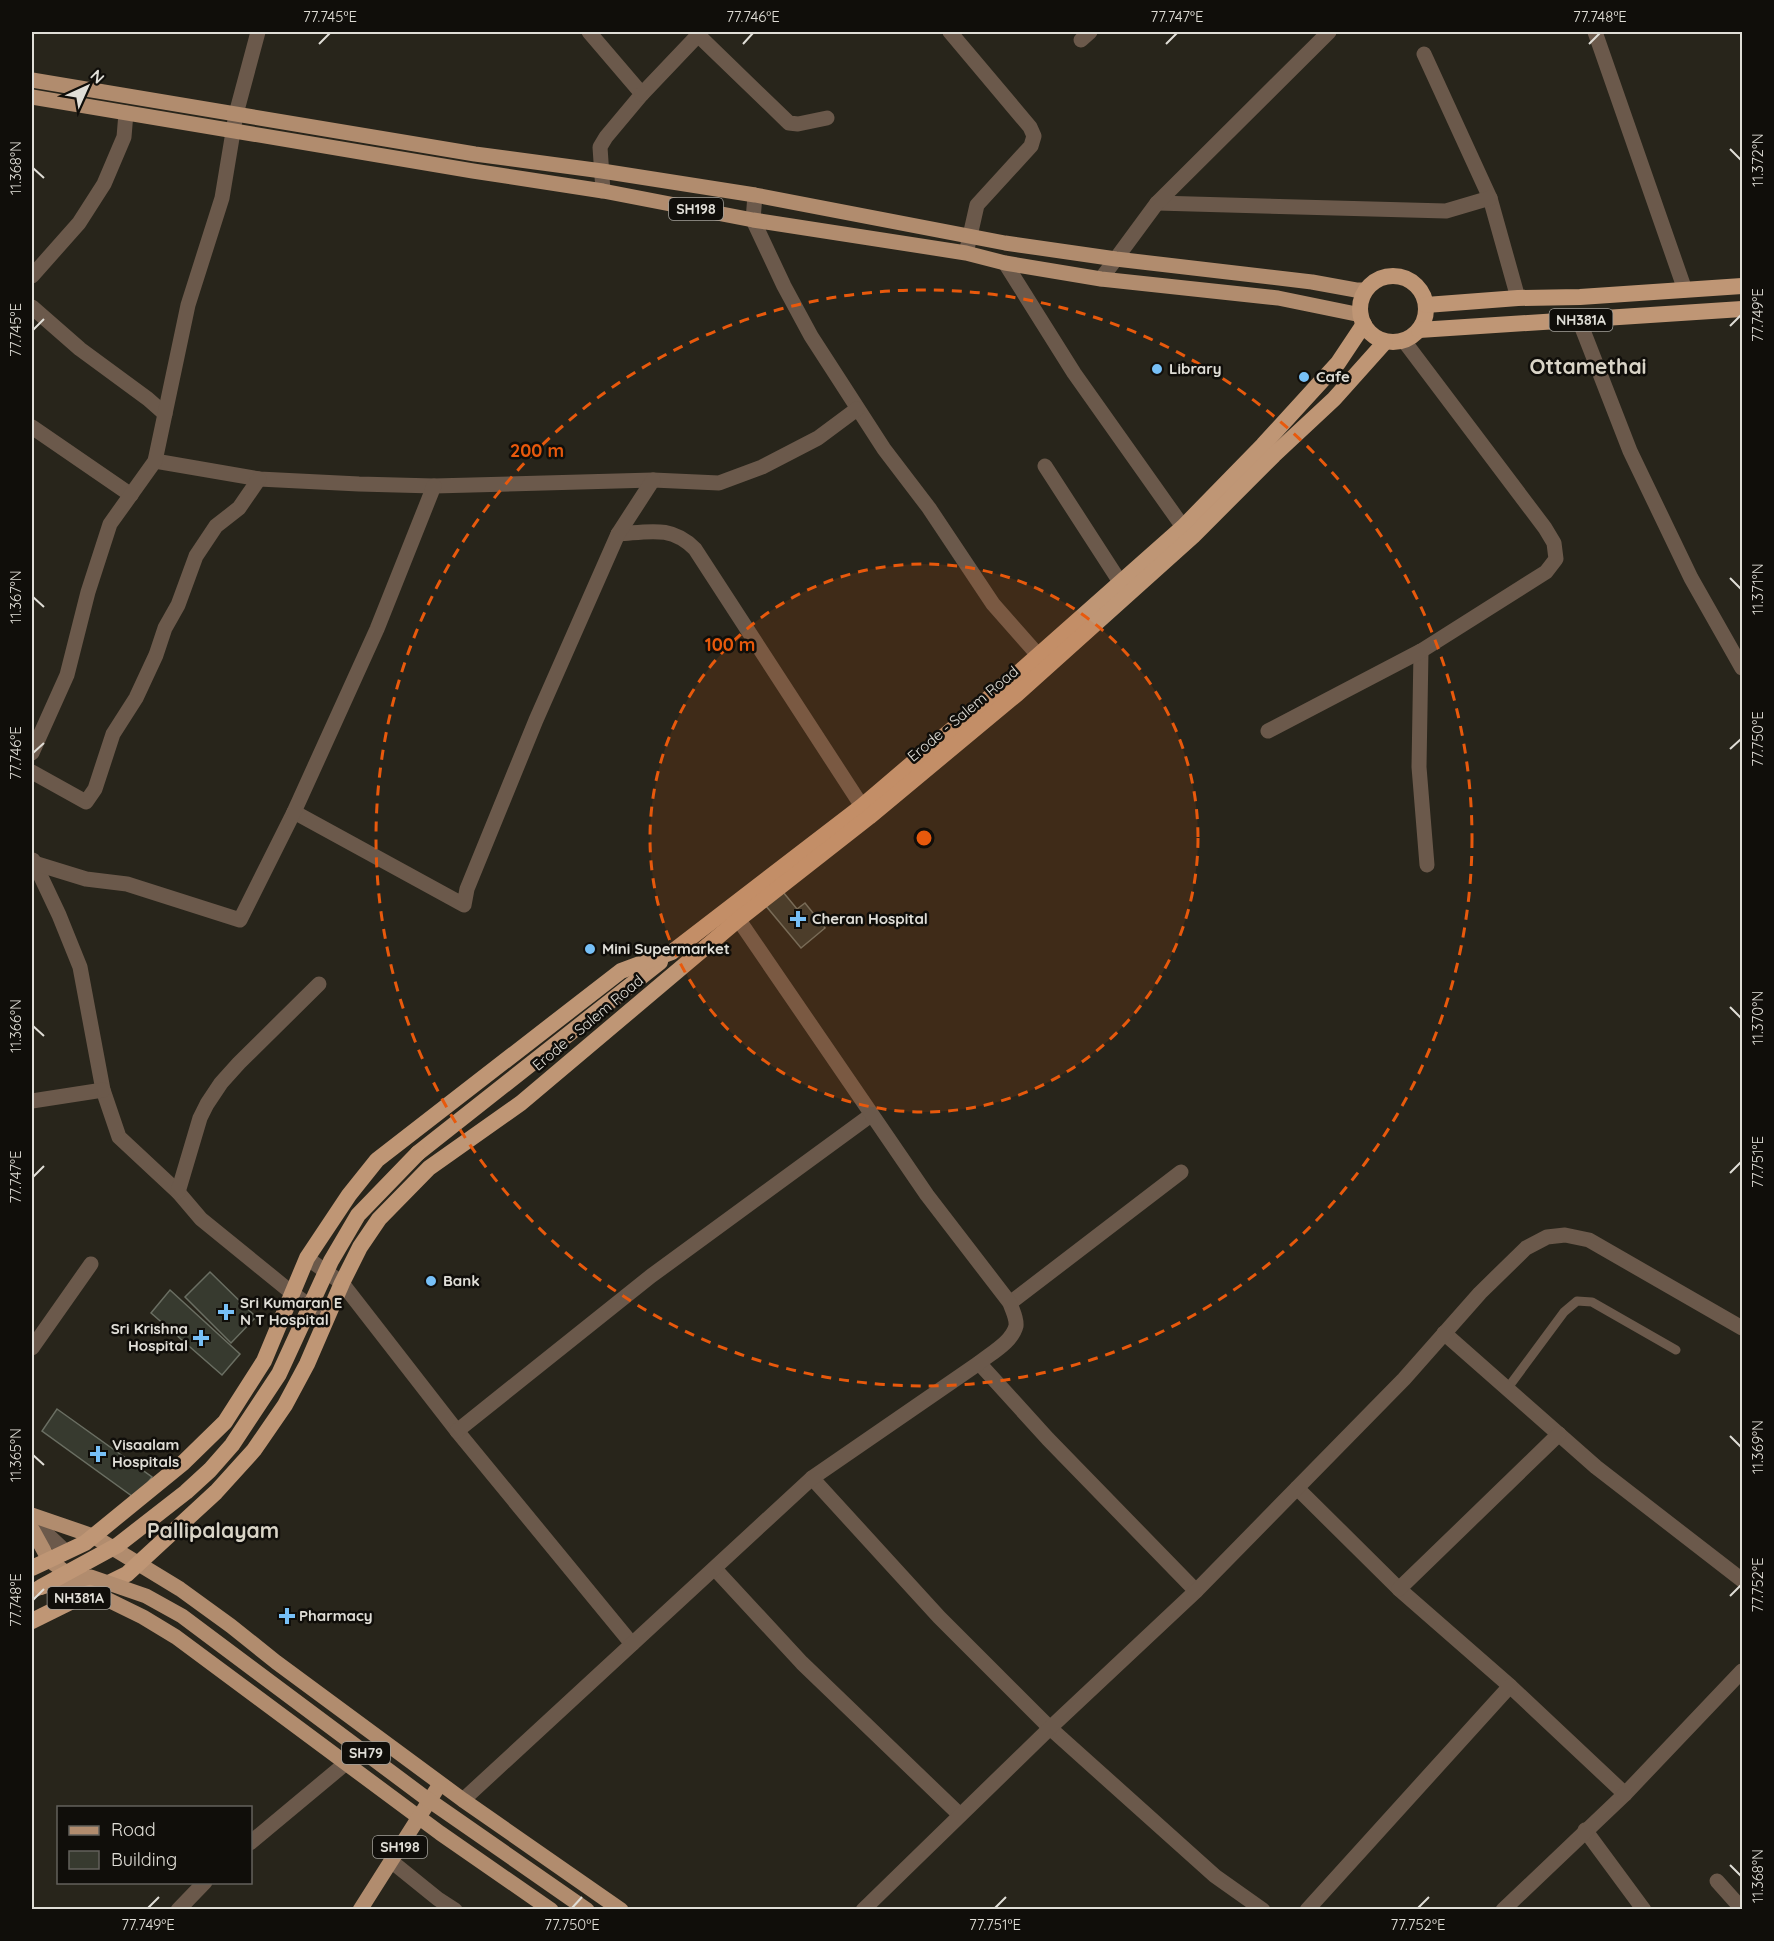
<svg xmlns="http://www.w3.org/2000/svg" width="1774" height="1941" font-family="Quicksand,sans-serif">
<style>
.building{fill:#373a2f;stroke:#6a6e62;stroke-width:1.5}
.lines{fill:none;stroke-linecap:round;stroke-linejoin:round}
.service{stroke:#6b594b;stroke-width:9}
.minor{stroke:#6b594b;stroke-width:15}
.primary{stroke:#b18c6e;stroke-width:15}
.trunk{stroke:#bf9675;stroke-width:16}
.primary-bridge{stroke:#b18c6e;stroke-width:15}
.trunk-bridge{stroke:#bf9675;stroke-width:16}
.ticks{fill:none;stroke:#e0ded7;stroke-width:2}
.ring{fill:none;stroke:#e8590c;stroke-width:3;stroke-dasharray:10 8}
.poi-dot{fill:#77c0f7;stroke:#100e0a;stroke-width:2}
.labels{text-anchor:middle;stroke-width:5;stroke-linejoin:round;paint-order:stroke}
.shield{fill:#100e0a;stroke:#a2a09a;stroke-width:1.5}
.shield-label{font-size:14px;font-weight:bold;fill:#e0ded7}
.poi-label{font-size:15px;font-weight:bold;fill:#e0ded7;stroke:#100e0a;text-anchor:start}
.street-label{font-size:15px;fill:#e0ded7;stroke:#100e0a}
.district-label{font-size:21px;font-weight:bold;fill:#d9d4c7;stroke:#100e0a}
.centre{fill:#e8590c;stroke:#100e0a;stroke-width:3}
.ring-label{font-size:18px;text-anchor:middle;font-weight:bold;fill:#e8590c;stroke:#100e0a;stroke-width:5;stroke-linejoin:round;paint-order:stroke}
.neatline{fill:none;stroke:#e0ded7;stroke-width:2}
.ticks-label{font-size:15px;text-anchor:middle;fill:#e0ded7}
</style>
<rect width="100%" height="100%" fill="#28251b"/>
<g class="building">
<polygon points="783,892 797,909 805,903 825,928 801,948 766,906"/>
<polygon points="210,1272 256,1317 231,1343 185,1297"/>
<polygon points="170,1290 240,1354 222,1375 151,1313"/>
<polygon points="57,1409 152,1477 136,1499 42,1431"/>
</g>
<g class="lines">
<polyline class="service" points="1507,1389 1564,1312 1577,1301 1592,1302 1676,1350"/>
<g class="minor">
<polyline points="589,32 642,94 606,137 600,147 603,191"/>
<polyline points="950,32 1030,127 1034,136 1031,146 977,205 967,249"/>
<polyline points="1595,32 1685,290"/>
<polyline points="698,35 789,123 798,124 827,118"/>
<polyline points="1081,40 1090,32"/>
<polyline points="1424,54 1490,198 1518,298"/>
<polyline points="642,94 701,32"/>
<polyline points="755,195 753,220 784,286 811,336 884,449 929,508 993,604 1038,655 1047,661"/>
<polyline points="1157,203 1446,211 1490,198"/>
<polyline points="1005,263 1074,373 1183,527"/>
<polyline points="32,276 79,223 104,184 124,137 126,113"/>
<polyline points="1101,279 1157,203 1329,32"/>
<polyline points="32,307 80,349 148,399 165,414"/>
<polyline points="1579,320 1630,451 1691,578 1742,668"/>
<polyline points="32,427 131,495"/>
<polyline points="155,461 259,479 359,484 434,486 653,480 719,483 762,467 818,438 857,409"/>
<polyline points="1045,466 1120,582"/>
<path d="M 618,534 C 649,532 671,525 695,549 L 867,814"/>
<polyline points="1421,651 1419,767 1427,865"/>
<polyline points="1268,731 1421,651 1546,572 1556,559 1554,543 1545,528 1404,341"/>
<polyline points="32,753 67,675 88,592 110,524 155,461 188,305 222,198 236,114 258,32"/>
<polyline points="32,772 86,802 95,789 113,734 136,698 156,655 165,628 178,605 196,556 216,526 239,508 259,479"/>
<polyline points="294,812 464,905 467,889 536,720 618,534 653,480"/>
<polyline points="33,860 59,915 80,967 103,1090 119,1137 178,1192 201,1219 292,1293 327,1318"/>
<polyline points="32,871 34,863 86,879 127,884 240,920 294,812 377,629 434,486"/>
<polyline points="32,1101 103,1090"/>
<polyline points="178,1192 200,1118 207,1104 221,1083 239,1063 319,984"/>
<polyline points="307,1258 342,1283 457,1431 632,1644"/>
<polyline points="1010,1303 1181,1172"/>
<polyline points="1444,1333 1596,1467 1742,1580"/>
<polyline points="32,1348 91,1264"/>
<polyline points="979,1363 1048,1439 1196,1591"/>
<polyline points="457,1431 651,1276 871,1115"/>
<polyline points="812,1478 939,1617 1050,1728 1215,1876 1263,1910"/>
<polyline points="1297,1488 1399,1589 1510,1686 1625,1794"/>
<polyline points="32,1520 66,1552"/>
<polyline points="715,1569 802,1663 960,1815"/>
<polyline points="1399,1589 1559,1434"/>
<path d="M 463,1800 L 812,1478 L 979,1363 C 991,1353 1012,1342 1016,1326 C 1017,1318 1012,1310 1010,1303 L 927,1195 L 732,910"/>
<polyline points="1585,1830 1644,1910"/>
<polyline points="250,1843 346,1763"/>
<polyline points="391,1861 438,1899 455,1910"/>
<polyline points="1717,1881 1742,1909"/>
<polyline points="178,1910 205,1882"/>
<polyline points="863,1910 1050,1728 1196,1591 1404,1379 1480,1293 1526,1248 1547,1237 1565,1235 1589,1240 1742,1328"/>
<polyline points="1307,1910 1510,1686"/>
<polyline points="1503,1910 1625,1794 1742,1671"/>
</g>
<g class="primary">
<polyline points="32,80 475,154 602,171 755,195 1005,243 1116,259 1312,282 1356,290 1366,290"/>
<polyline points="32,97 473,171 603,191 753,220 966,253 1005,263 1101,279 1278,298 1361,315"/>
<polyline points="32,1515 93,1536 180,1589 231,1626 276,1662 463,1800 621,1910"/>
<polyline points="32,1529 49,1560 92,1592 143,1617 176,1637 440,1833 551,1910"/>
<polyline points="360,1910 440,1784"/>
</g>
<g class="trunk">
<circle cx="1393" cy="309" r="33"/>
<polyline points="1426,305 1518,298 1580,297 1742,286"/>
<polyline points="1419,330 1742,309"/>
<polyline points="418,1153 660,962"/>
<polyline points="32,1568 85,1543 183,1463 225,1422 264,1361 307,1258 349,1195 377,1160 621,971 672,952 862,806 1017,674 1183,527 1263,445 1338,363 1364,324"/>
<polyline points="32,1621 127,1574 216,1492 254,1450 285,1405 307,1364 342,1283 360,1247 379,1219 429,1168 521,1103 739,919 869,817 1017,694 1193,536 1274,455 1334,399 1385,342"/>
</g>
<polyline class="primary-bridge" points="32,1591 41,1587 91,1577 146,1596 182,1616 423,1796 587,1910"/>
<polyline class="trunk-bridge" points="41,1587 118,1545 186,1492 210,1470 232,1445 279,1374 331,1261 358,1215 418,1153"/>
</g>
<path class="ticks" d="M 319,44 L 330,33M 743,44 L 753,33M 1166,44 L 1177,33M 1589,44 L 1600,33M 1730,149 L 1741,160M 33,168 L 44,178M 1730,326 L 1741,315M 33,330 L 44,319M 1730,578 L 1741,589M 33,597 L 44,607M 1730,749 L 1741,739M 33,753 L 44,743M 1730,1007 L 1741,1018M 33,1026 L 44,1036M 1730,1173 L 1741,1162M 33,1177 L 44,1166M 1730,1436 L 1741,1447M 33,1455 L 44,1465M 1730,1596 L 1741,1585M 33,1600 L 44,1589M 1730,1865 L 1741,1876M 148,1908 L 159,1897M 572,1908 L 582,1897M 995,1908 L 1006,1897M 1418,1908 L 1429,1897"/>
<circle cx="924" cy="838" r="274" fill="#e8590c" fill-opacity=".12"/>
<g class="ring">
<circle cx="924" cy="838" r="274"/>
<circle cx="924" cy="838" r="548"/>
</g>
<g class="poi-dot">
<circle cx="1157" cy="369" r="6"/>
<circle cx="1304" cy="377" r="6"/>
<path d="M795 910h6v6h6v6h-6v6h-6v-6h-6v-6h6z"/>
<circle cx="590" cy="949" r="6"/>
<circle cx="431" cy="1281" r="6"/>
<path d="M223 1303h6v6h6v6h-6v6h-6v-6h-6v-6h6z"/>
<path d="M198 1329h6v6h6v6h-6v6h-6v-6h-6v-6h6z"/>
<path d="M95 1445h6v6h6v6h-6v6h-6v-6h-6v-6h6z"/>
<path d="M284 1607h6v6h6v6h-6v6h-6v-6h-6v-6h6z"/>
</g>
<g class="labels">
<g class="shield">
<rect x="669" y="198" width="54" height="22" rx="4.5"/>
<rect x="1549.5" y="309" width="63" height="22" rx="4.5"/>
<rect x="47.5" y="1587" width="63" height="22" rx="4.5"/>
<rect x="342" y="1742" width="48" height="22" rx="4.5"/>
<rect x="373" y="1836" width="54" height="22" rx="4.5"/>
</g>
<g class="shield-label">
<text x="696" y="214">SH198</text>
<text x="1581" y="325">NH381A</text>
<text x="79" y="1603">NH381A</text>
<text x="366" y="1758">SH79</text>
<text x="400" y="1852">SH198</text>
</g>
<g class="poi-label">
<text x="1169" y="374">Library</text>
<text x="1316" y="382">Cafe</text>
<text x="812" y="924">Cheran Hospital</text>
<text x="602" y="954">Mini Supermarket</text>
<text x="443" y="1286">Bank</text>
<text x="240" y="1308">Sri Kumaran E<tspan x="240" dy="17">N T Hospital</tspan></text>
<text x="188" y="1334" text-anchor="end">Sri Krishna<tspan x="188" dy="17">Hospital</tspan></text>
<text x="112" y="1450">Visaalam<tspan x="112" dy="17">Hospitals</tspan></text>
<text x="299" y="1621">Pharmacy</text>
</g>
<g class="street-label">
<text transform="translate(963 714) rotate(-40)" y="5">Erode - Salem Road</text>
<text transform="translate(588 1023) rotate(-40)" y="5">Erode - Salem Road</text>
</g>
<g class="district-label">
<text x="1588" y="374">Ottamethai</text>
<text x="213" y="1538">Pallipalayam</text>
</g>
</g>
<circle cx="924" cy="838" r="9" class="centre"/>
<g class="ring-label">
<text x="537" y="457">200 m</text>
<text x="730" y="651">100 m</text>
</g>
<rect width="1774" height="1941" fill="none" stroke="#100e0a" stroke-width="66"/>
<rect x="57" y="1806" width="195" height="78" fill="#100e0a" stroke="#63615c" stroke-width="1.5"/>
<rect x="69" y="1826" width="30" height="9" fill="#b18c6e" stroke="#63615c" stroke-width="1.5"/>
<text x="111" y="1836" font-size="18" fill="#e0ded7">Road</text>
<rect x="69" y="1851" width="30" height="18" fill="#373a2f" stroke="#63615c" stroke-width="1.5"/>
<text x="111" y="1866" font-size="18" fill="#e0ded7">Building</text>
<g transform="translate(87 87) rotate(45)" stroke="#100e0a" stroke-width="4.5" paint-order="stroke">
<path d="M0-4.5L10 22L0 15L-10 22Z" fill="#e0ded7"/>
<text y="-9" font-size="16" font-weight="bold" text-anchor="middle" fill="#e0ded7">N</text>
</g>
<rect x="33" y="33" width="1708" height="1875" class="neatline"/>
<g class="ticks-label">
<text x="330" y="22">77.745°E</text>
<text x="753" y="22">77.746°E</text>
<text x="1177" y="22">77.747°E</text>
<text x="1600" y="22">77.748°E</text>
<text transform="translate(1758 160) rotate(-90)" y="5">11.372°N</text>
<text transform="translate(16 168) rotate(-90)" y="5">11.368°N</text>
<text transform="translate(1758 315) rotate(-90)" y="5">77.749°E</text>
<text transform="translate(16 330) rotate(-90)" y="5">77.745°E</text>
<text transform="translate(1758 589) rotate(-90)" y="5">11.371°N</text>
<text transform="translate(16 597) rotate(-90)" y="5">11.367°N</text>
<text transform="translate(1758 739) rotate(-90)" y="5">77.750°E</text>
<text transform="translate(16 753) rotate(-90)" y="5">77.746°E</text>
<text transform="translate(1758 1018) rotate(-90)" y="5">11.370°N</text>
<text transform="translate(16 1026) rotate(-90)" y="5">11.366°N</text>
<text transform="translate(1758 1162) rotate(-90)" y="5">77.751°E</text>
<text transform="translate(16 1177) rotate(-90)" y="5">77.747°E</text>
<text transform="translate(1758 1447) rotate(-90)" y="5">11.369°N</text>
<text transform="translate(16 1455) rotate(-90)" y="5">11.365°N</text>
<text transform="translate(1758 1585) rotate(-90)" y="5">77.752°E</text>
<text transform="translate(16 1600) rotate(-90)" y="5">77.748°E</text>
<text transform="translate(1758 1876) rotate(-90)" y="5">11.368°N</text>
<text x="148" y="1930">77.749°E</text>
<text x="572" y="1930">77.750°E</text>
<text x="995" y="1930">77.751°E</text>
<text x="1418" y="1930">77.752°E</text>
</g>
</svg>
